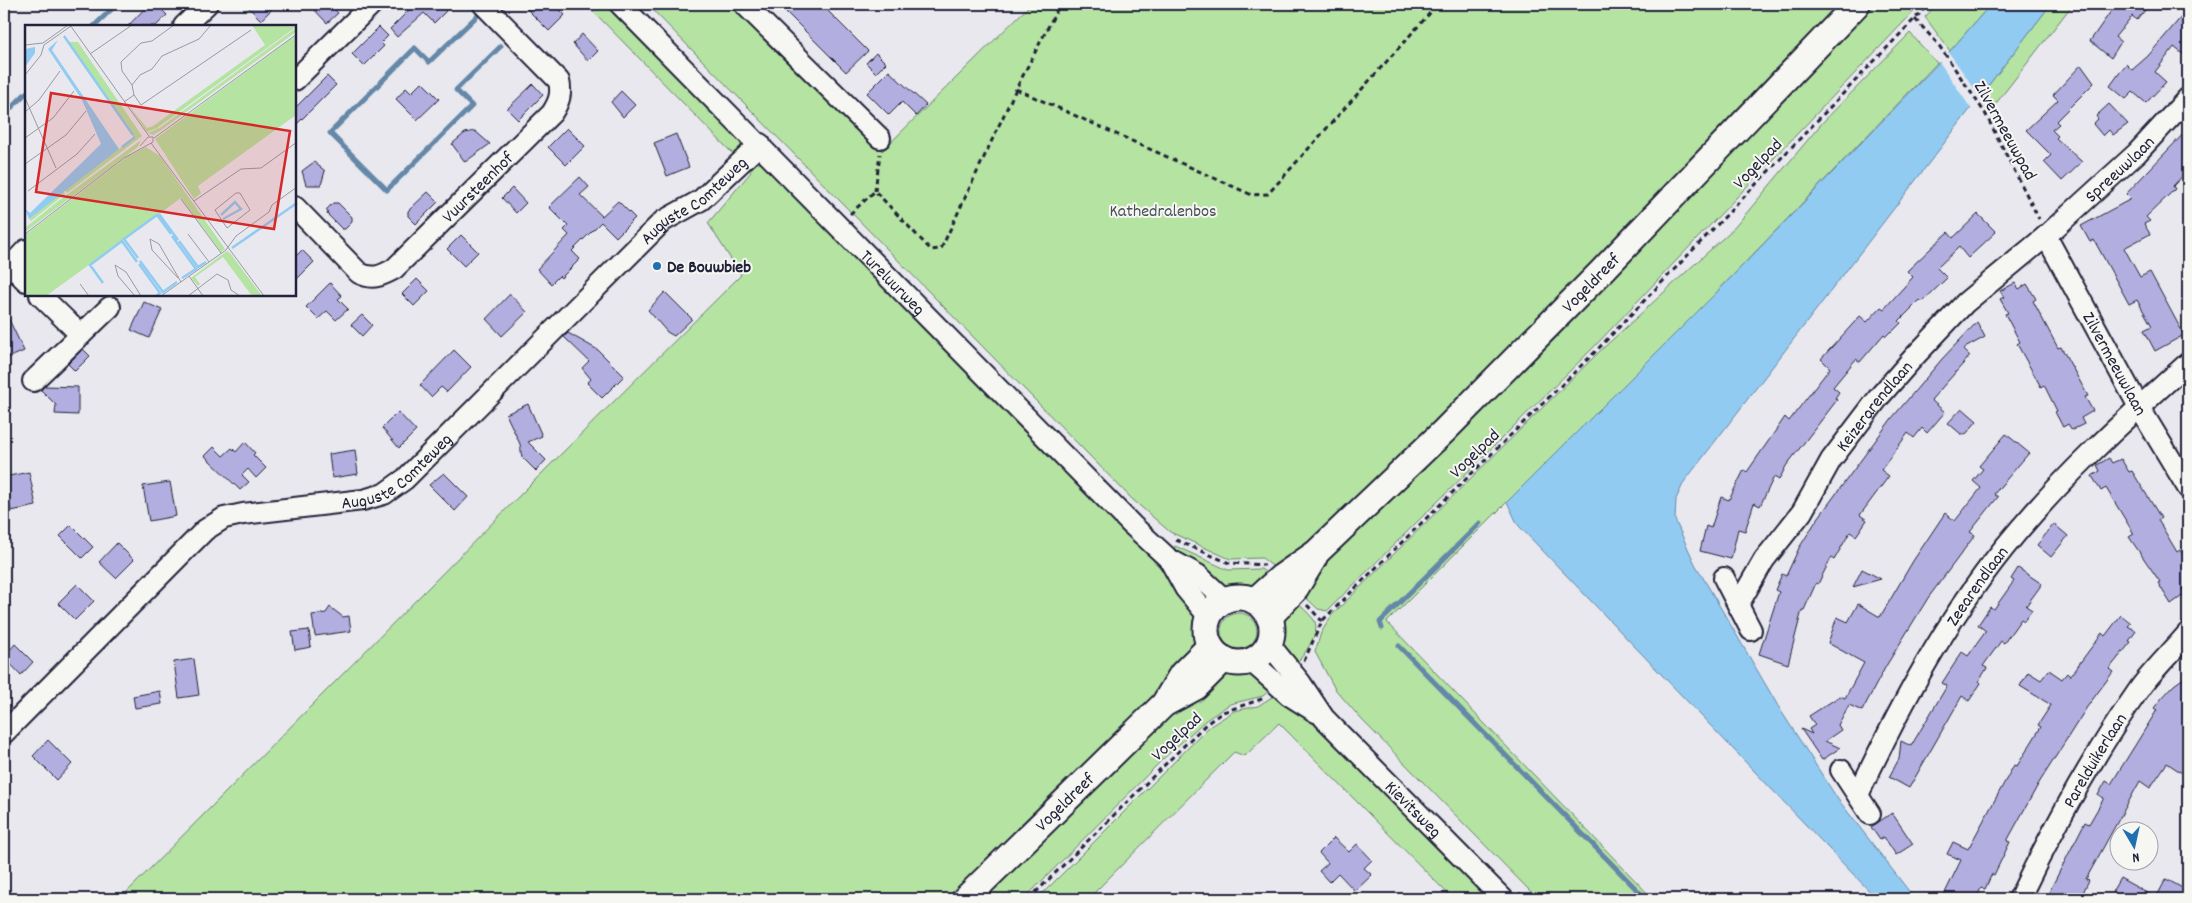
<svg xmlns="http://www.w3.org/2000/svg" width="2192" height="903" font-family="Dekko,sans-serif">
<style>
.green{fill:#b4e3a2;stroke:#6b826e}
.water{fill:#92cbf1;stroke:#6587a8}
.pier{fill:#e8e8ee}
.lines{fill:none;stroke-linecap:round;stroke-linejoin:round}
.stream{stroke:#6587a8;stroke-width:5}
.building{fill:#b2aedf;stroke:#22223b}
.minor-casing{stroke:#22223b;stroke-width:24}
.major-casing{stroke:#22223b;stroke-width:29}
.path{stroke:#22223b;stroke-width:3;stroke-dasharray:5 4;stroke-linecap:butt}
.minor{stroke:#f6f6f2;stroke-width:20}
.major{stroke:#f6f6f2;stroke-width:25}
.poi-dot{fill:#1f6fb2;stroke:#f6f6f2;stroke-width:2}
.labels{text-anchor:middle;stroke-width:4;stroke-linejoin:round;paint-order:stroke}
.street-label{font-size:18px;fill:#22223b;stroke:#f6f6f2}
.park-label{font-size:18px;fill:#465255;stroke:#f6f6f2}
.poi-label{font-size:18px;font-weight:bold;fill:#22223b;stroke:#f6f6f2;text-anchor:start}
.inset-river{fill:none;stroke:#92cbf1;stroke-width:2.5}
.inset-road{fill:none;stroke:#9999a6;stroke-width:1}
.view{fill:#d62828;fill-opacity:0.15;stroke:#d62828;stroke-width:2.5}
.inset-edge{fill:none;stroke:#22223b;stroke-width:2.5}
</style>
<rect width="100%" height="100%" fill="#e8e8ee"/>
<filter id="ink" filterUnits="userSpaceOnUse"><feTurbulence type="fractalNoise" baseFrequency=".02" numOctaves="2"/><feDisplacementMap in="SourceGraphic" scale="10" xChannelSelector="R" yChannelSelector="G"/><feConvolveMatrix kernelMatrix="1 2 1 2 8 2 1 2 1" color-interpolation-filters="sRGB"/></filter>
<g filter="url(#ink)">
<g class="green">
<polygon points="586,4 606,4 739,137 741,146 735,156"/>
<polygon points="647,4 734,4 882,151 1031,4 1847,4 1525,337 1279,571 1262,558 1230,559 1170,532 1132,499"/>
<polygon points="1876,4 1921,4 1592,349 1327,611 1318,609 1300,592 1339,548"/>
<polygon points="1937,4 1991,4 1950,51 1925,17"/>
<polygon points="2051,4 2073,4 1994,106 1981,95"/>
<polygon points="1910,33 1937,63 1715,294 1387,622 1653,899 1538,899 1362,720 1335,689 1315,652 1321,633 1332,615 1599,352 1734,228 1822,123"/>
<polygon points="753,162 764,164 1110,514 1179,588 1200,619 1198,644 1162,687 1117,738 955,899 120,899 532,483 741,275 708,223 751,172 746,166"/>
<polygon points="1175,546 1228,570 1261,569 1273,578 1248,592 1223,589 1173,548"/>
<path d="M 1294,599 C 1300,606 1309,613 1314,620 C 1322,632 1302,658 1294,666 C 1275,635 1274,631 1294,599 Z"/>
<circle cx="1239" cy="631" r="18"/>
<polygon points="1226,671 1251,673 1270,690 1263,696 1230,704 1206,720 1163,759 1024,899 978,899 1160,723"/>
<polygon points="1278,693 1337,743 1494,899 1453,899 1279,723 1245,756 1234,752 1088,899 1037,899 1209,727 1234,711 1258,706"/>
</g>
<polygon class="water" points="1991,4 2051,4 1684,482 1676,499 1675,520 1695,564 1781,711 1837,798 1915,899 1877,899 1518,525 1507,502 1715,294 1950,51"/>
<polygon class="pier" points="1947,50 1981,98 1972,110 1938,60"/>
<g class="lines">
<g class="stream">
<polyline points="477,16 429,62 415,48 330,133 387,190 472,106 456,90 501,46"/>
<polyline points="94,26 117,4"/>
<polyline points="4,115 26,93"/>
<polyline points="1382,628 1380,622 1480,523"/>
<polyline points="1399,646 1646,899"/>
</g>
</g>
<g class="building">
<polygon points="149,4 156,4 167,15 156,26 128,26"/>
<polygon points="245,4 277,4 261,20"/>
<polygon points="309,4 329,4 338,13 327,23"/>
<polygon points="415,4 439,4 446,11 434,23 424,13 397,37 390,29"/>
<polygon points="522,4 554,4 565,15 549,31"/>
<polygon points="794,4 821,4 868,51 846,72 786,12"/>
<polygon points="2116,4 2150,4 2137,20 2132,16 2115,37 2121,42 2111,58 2090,41"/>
<polygon points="2188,9 2188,58 2174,47 2155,72 2166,82 2146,103 2133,92 2126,99 2110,86 2126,64 2132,70 2148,56"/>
<polygon points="379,27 388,36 381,43 384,46 364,66 352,54"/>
<polygon points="582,34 598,51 588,61 573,44"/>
<polygon points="876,53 886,63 876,73 866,63"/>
<polygon points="2081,65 2094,83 2056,121 2059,124 2052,130 2058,136 2056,138 2082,162 2062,181 2044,162 2051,155 2026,130 2058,100 2053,95"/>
<polygon points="889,71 926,105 916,116 902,102 889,115 867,93"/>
<polygon points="327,76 336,85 295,126 295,108"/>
<polygon points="422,82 439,99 417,120 396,99 406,88 411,93"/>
<polygon points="533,84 543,95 518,120 507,109"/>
<polygon points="621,91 635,105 623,117 611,102"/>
<polygon points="2109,104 2128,124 2113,135 2109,130 2103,136 2093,124 2098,119 2096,116"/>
<polygon points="567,128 585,146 566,165 548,147"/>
<polygon points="2188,129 2188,170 2173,186 2175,189 2146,217 2150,221 2144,224 2150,234 2124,248 2140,277 2150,272 2184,335 2155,351 2144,330 2152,326 2137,300 2129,304 2094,240 2090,242 2081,226 2131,199 2126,194"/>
<polygon points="475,131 490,144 465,162 452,144 465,133"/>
<polygon points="676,134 689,167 667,176 654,143"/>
<polygon points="314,162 325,171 321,185 306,185 302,171"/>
<polygon points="580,177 589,187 580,195 602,216 618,201 635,218 616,237 601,222 572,251 580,259 561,278 559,276 551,284 537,269 569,235 564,230 568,226 549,207"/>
<polygon points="512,188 526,203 516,213 502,198"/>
<polygon points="428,192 438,202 416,224 408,216 408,211"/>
<polygon points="333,203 338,203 352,217 352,222 345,229 342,229 327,214 328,212 326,210"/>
<polygon points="1978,214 1996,232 1968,258 1959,247 1937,268 1947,278 1922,302 1920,300 1899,321 1901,323 1892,332 1891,331 1886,336 1884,334 1860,362 1856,359 1833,387 1839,392 1835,398 1837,400 1786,466 1779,480 1774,477 1760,506 1754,503 1745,531 1738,529 1731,559 1700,551 1706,526 1711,528 1721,497 1729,500 1744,470 1747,472 1785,417 1789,421 1830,368 1821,359 1860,316 1867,322 1881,307 1884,309 1913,277 1907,271 1948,232 1953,238"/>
<polygon points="461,235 478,252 464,266 447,249"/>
<polygon points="302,250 314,262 295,281 295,257"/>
<polygon points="417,279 429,291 414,306 402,294"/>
<polygon points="330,283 342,296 338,299 348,309 336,320 327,311 318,319 306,307"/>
<polygon points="2015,283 2019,289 2027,284 2036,299 2033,301 2058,348 2061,347 2088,396 2085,397 2093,411 2081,418 2084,424 2072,430 2068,424 2063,427 2055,412 2057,411 2044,385 2041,387 2017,344 2020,342 2005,314 2008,313 2000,299 2004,297 2000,291"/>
<polygon points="665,292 692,319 674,336 667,332 648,310"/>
<polygon points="510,294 527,312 502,336 486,319"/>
<polygon points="144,302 162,310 149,338 131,330"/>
<polygon points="4,309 24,351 4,360"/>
<polygon points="362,315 372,325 362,336 351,325"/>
<polygon points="1977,322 1985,337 1963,349 1970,356 1931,400 1945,412 1927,433 1922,428 1914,438 1908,433 1881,470 1889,476 1860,515 1867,520 1856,536 1850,532 1834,560 1831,558 1818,584 1816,583 1804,610 1802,610 1788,664 1759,654 1779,592 1775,590 1782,574 1786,576 1799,548 1816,521 1892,418 1942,359"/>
<polygon points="568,333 598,350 624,376 602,398 587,383 591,379 582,368 589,361 564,337"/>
<polygon points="83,349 90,356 75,371 68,364"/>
<polygon points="454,350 471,367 447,392 441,387 431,397 420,385"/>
<polygon points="45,386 78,387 78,415 55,414 56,405 41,390"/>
<polygon points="528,404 542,436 528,442 546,460 536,471 522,457 520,444 506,414"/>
<polygon points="1962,408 1977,421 1966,434 1961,434 1948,423"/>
<polygon points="398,412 416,431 399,448 382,428"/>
<polygon points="2006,434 2029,453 1994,494 1998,497 1970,532 1975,535 1928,598 1886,666 1862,711 1849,705 1838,725 1841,730 1825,741 1840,748 1822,760 1801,729 1812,734 1809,729 1815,725 1809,716 1840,696 1845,698 1864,663 1828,643 1837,617 1848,622 1858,604 1880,617 1913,561 1945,513 1955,521 1981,488 1973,481 1983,469 1979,466"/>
<polygon points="245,442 255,453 253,455 266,468 256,478 248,469 242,475 249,482 240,490 205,456 214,447 223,456 232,448 236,452"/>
<polygon points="355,450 358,474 332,478 329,454"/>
<polygon points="2109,458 2112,463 2121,459 2129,472 2132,471 2161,518 2158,520 2177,552 2180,550 2188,563 2188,584 2182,589 2185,594 2171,604 2158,583 2160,582 2129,537 2134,534 2106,488 2101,491 2092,476 2100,471 2097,465"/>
<polygon points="29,472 36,506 11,511 8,498 4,499 4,477"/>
<polygon points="444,473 468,497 455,511 429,485"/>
<polygon points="170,482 176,516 149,521 143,486"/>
<polygon points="2054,524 2068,536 2051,557 2037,545"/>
<polygon points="71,525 93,547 82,558 60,536"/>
<polygon points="117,543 134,560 116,578 99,562"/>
<polygon points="2018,568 2042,584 2026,606 2032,610 2024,621 2021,619 2004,643 2001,641 1983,666 1987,668 1979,681 1981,683 1969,701 1962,696 1909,788 1889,777 1899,759 1901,741 1911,746 1947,686 1942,683 1962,652 1968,656 1986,631 1978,625 1990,607 1994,609 2014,581 2011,579"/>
<polygon points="1862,569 1881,579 1853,587"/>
<polygon points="77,584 94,601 75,620 58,603"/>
<polygon points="330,607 343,617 349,616 351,631 315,636 312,615 326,613"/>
<polygon points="2121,615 2131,623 2128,626 2136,631 2129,641 2131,642 2109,669 2113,672 2087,707 2039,783 2007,841 2010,842 1994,875 1992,874 1985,889 1981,888 1976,899 1942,899 1961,860 1947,854 1953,842 1968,849 2014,765 2017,766 2041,727 2038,725 2051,705 2020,686 2028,672 2041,680 2049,670 2062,679 2067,673 2070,676 2102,633 2105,636"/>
<polygon points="309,630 311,647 295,650 292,632"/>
<polygon points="15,644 33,662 21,675 4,657"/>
<polygon points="194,659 199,695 179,698 174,662"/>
<polygon points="2188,675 2188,777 2167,763 2150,788 2140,781 2086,879 2089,880 2080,899 2064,899 2049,892 2085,822 2089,824 2104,798 2098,795 2106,781 2111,784 2157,710 2154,708 2161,699 2174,685"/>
<polygon points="160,691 162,704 135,708 133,696"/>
<polygon points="48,740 72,764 57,780 33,756"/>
<polygon points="1892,813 1913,844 1896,855 1884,837 1880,840 1871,827"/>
<polygon points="1334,838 1349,852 1357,844 1372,860 1364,868 1372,875 1355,891 1338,873 1329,882 1319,871 1328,863 1319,853"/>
<polygon points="2120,878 2156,898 2166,879 2188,891 2188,899 2128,899 2112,892"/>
</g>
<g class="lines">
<defs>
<g id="minor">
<path id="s1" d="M 620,4 L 1132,525 L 1169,559 L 1198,575 L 1225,600"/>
<polyline points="744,4 880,138"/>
<polyline points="184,26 207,4"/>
<polyline points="295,80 372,4"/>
<path id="s2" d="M 295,207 L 359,273 C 373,280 381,276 394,269 L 552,113 C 559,102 562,94 559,81 L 483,4"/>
<path id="s3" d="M 2046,236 L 2139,407 L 2188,488"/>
<polyline points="11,266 26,281"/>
<polyline points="4,273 26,250"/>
<polyline points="40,295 81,335"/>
<polyline points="33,381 110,307"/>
<polyline points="1169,559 1185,588 1209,617"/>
<polyline points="1724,578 1751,630"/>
<path id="s4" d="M 1738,605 L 1764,560 L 1802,512 L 1831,460 L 1879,397 L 1915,356 L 1965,303 L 2046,236 L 2137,153 L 2188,98"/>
<path id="s5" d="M 1269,644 L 1300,682 L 1324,718 L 1503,899"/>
<polyline points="1251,661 1289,695 1316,712"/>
<path id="s6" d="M 4,733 L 205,530 L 224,518 L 243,514 L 363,500 L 384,494 L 405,479 L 663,221 L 701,200 L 760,144"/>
<polyline points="1841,770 1870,814"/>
<path id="s7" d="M 1858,795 C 1899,708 1944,623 2004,548 C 2059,480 2123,421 2188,363"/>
<path id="s8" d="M 2019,899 C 2054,826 2094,754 2140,688 C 2154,669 2173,651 2188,633"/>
</g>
<g id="major">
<circle cx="1239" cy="630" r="33"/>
<path id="s9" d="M 1254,601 L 1280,578 L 1316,553 L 1444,431 L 1601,272 L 1857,4"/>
<polyline points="1269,617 1294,591 1314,558"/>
<polyline points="1166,703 1196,687 1224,659"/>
<path id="s10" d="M 965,899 L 1164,704 L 1182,674 L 1210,646"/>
</g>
</defs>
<use href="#minor" class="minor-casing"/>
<use href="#major" class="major-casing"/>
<g class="path">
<polyline points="1915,19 1938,44 1985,113 2039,219"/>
<polyline points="1016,89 1252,195 1268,194 1438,4"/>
<polyline points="875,191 880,154"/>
<polyline points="850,214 875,191 931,250 941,249 1016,89 1060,4"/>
<polyline points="1176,540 1229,563 1265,565"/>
<polyline points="1307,605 1322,621"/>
<polyline points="1304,661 1322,621 1595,352 1929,4"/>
<polyline points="1519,893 1526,899"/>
<polyline points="1029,899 1206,724 1223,712 1265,698"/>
</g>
<use href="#minor" class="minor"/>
<use href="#major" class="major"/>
</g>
</g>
<circle class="poi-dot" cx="657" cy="266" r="5"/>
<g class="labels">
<g class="street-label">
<text transform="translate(2006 130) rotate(61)" y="6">Zilvermeeuwpad</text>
<text transform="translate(1757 163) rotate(-46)" y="6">Vogelpad</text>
<text dy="6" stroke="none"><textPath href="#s4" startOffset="584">Spreeuwlaan</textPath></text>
<text dy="6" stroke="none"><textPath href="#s2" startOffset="246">Vuursteenhof</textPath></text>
<text dy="6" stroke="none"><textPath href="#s6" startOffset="898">Auguste Comteweg</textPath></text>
<text dy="6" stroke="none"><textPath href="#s1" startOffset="390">Tureluurweg</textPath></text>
<text dy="6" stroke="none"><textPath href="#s9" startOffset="464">Vogeldreef</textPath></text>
<text dy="6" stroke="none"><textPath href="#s3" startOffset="145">Zilvermeeuwlaan</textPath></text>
<text dy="6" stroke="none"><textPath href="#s4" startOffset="242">Keizerarendlaan</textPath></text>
<text transform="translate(1474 453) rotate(-44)" y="6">Vogelpad</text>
<text dy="6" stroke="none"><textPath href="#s6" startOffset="492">Auguste Comteweg</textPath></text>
<text dy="6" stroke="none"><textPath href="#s7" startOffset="241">Zeearendlaan</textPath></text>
<text transform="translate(1176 736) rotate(-43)" y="6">Vogelpad</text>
<text dy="6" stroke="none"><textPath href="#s8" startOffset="158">Parelduikerlaan</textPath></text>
<text dy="6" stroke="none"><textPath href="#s10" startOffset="139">Vogeldreef</textPath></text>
<text dy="6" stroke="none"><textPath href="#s5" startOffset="220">Kievitsweg</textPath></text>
</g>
<g class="park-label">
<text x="1163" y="216">Kathedralenbos</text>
</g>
<g class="poi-label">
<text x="667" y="272">De Bouwbieb</text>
</g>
</g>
<g transform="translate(25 25)">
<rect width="271" height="271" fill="#e8e8ee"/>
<path d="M 227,0 L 271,2 L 132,103 L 122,107 L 101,77 L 122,103 L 128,101 L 240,20 ZM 271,3 L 271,7 L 135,106 L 128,110 L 123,108 L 136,102 ZM 271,10 L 271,90 L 173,161 L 176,168 L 169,174 L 130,114 ZM 42,17 L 53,17 L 117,111 L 42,168 L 39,164 L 109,113 ZM 116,115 L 113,122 L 0,207 L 0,203 L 32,177 ZM 121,122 L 135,131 L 200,224 L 196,227 L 156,173 L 21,271 L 0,271 L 0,210 L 103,131 ZM 38,165 L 40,169 L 6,196 L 4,194 ZM 202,226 L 205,228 L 237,271 L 227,271 L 198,232 L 170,252 L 175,259 L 173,261 L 166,253 Z" fill="#b4e3a2"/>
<path d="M 33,15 L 27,25 L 94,124 L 4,194 L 0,184 L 5,188 L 76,119 L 57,75 L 23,24 ZM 10,22 L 10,28 L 0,42 L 0,24 Z" fill="#92cbf1"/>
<path class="inset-river" d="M 39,11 L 108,110M 97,122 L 110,112M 134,189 L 153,215M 196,190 L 210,177 L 216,184 L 198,194M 147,211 L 171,244 L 157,253M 154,216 L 173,242 L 181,237M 207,223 L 272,178M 113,233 L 99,214 L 132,190 L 146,209M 115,236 L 138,267 L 152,257M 114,239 L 135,268 L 131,271M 78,258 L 65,240 L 97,216 L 112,237"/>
<path class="inset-road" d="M 45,0 L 124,111M 18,18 L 43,0M 0,20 L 18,18M 19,20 L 46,1M 65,29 L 107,0M 0,50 L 16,30 L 19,20M 107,60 L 97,46 L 96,37 L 116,18 L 127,16 L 149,0M 109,70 L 107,60 L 115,50 L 127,44 L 137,31 L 174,14 L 186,0M 0,73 L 31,143M 99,77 L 109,70 L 116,80 L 226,5M 0,87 L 14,75 L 35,46M 0,113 L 28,93 L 49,66M 129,113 L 272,9M 126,118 L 239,271M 0,139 L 41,110 L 61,86M 3,166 L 52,129 L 70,109M 211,168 L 215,168 L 225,185 L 202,203 L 190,185 ZM 156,174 L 196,228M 169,176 L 216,144 L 236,143 L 272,117M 0,209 L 99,133 L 128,117 L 128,112 L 123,112 L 115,121M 163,209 L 184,237M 164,251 L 178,271M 153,253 L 127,225 L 125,214 L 134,219 L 156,257M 55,259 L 64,271M 110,271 L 93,251 L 90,240 L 101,247 L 116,271M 136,271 L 201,225 L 211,211 L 244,187 L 247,180 L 272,162M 163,271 L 192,249 L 203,255 L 206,265 L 215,271"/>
<path class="view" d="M 26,68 L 265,106 L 249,204 L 11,167 Z"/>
<rect width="271" height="271" class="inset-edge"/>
</g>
<rect width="2192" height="903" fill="none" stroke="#f6f6f2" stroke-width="20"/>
<rect x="10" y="10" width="2172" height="883" fill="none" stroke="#22223b" stroke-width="2" filter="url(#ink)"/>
<g transform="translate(2134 846) rotate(171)"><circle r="24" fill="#f6f6f2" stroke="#a1a1a9"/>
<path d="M0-4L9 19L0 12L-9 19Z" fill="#1f6fb2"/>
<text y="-8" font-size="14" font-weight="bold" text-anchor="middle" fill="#22223b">N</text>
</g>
</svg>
